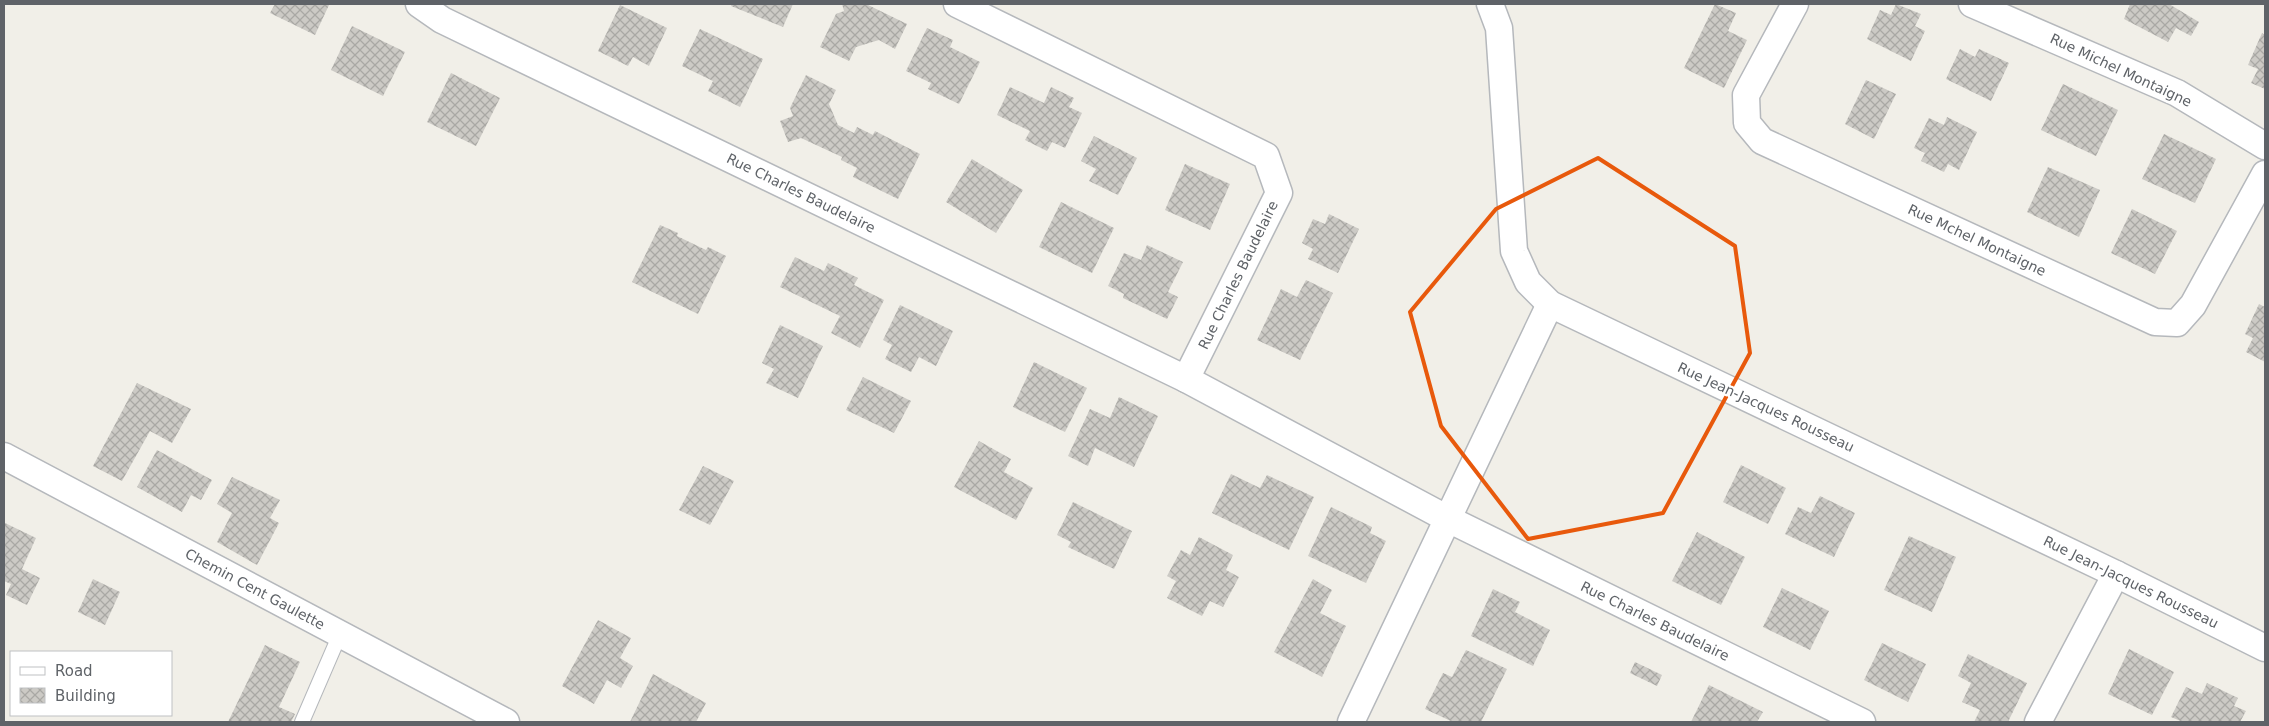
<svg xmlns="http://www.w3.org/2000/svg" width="2269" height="726" font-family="'DejaVu Sans',sans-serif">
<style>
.building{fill:url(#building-cross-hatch)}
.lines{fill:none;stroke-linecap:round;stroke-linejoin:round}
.service-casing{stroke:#b5b8bc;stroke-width:16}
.minor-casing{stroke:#b5b8bc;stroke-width:29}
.service{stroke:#fff;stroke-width:14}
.minor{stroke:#fff;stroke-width:26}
.marked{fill:none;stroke:#e8590c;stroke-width:4;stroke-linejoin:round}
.labels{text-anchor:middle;stroke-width:4.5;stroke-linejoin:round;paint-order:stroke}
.street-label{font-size:14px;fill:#5f6368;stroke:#fff}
</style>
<defs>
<pattern id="building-cross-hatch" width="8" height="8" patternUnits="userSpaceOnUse" patternTransform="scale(1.25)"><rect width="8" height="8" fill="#cccac5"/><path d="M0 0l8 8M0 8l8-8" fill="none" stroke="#a9a8a4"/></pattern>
</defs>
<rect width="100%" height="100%" fill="#f1efe8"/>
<g class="building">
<polygon points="275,4 326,4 329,5 315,35 270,13"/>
<polygon points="732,4 793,4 783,27 731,6"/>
<polygon points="842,4 866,4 907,24 895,49 879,40 856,47 849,61 820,47 836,14 844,11"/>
<polygon points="1715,4 1736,13 1728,31 1747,40 1724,88 1684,68"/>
<polygon points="1896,4 1921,14 1915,26 1925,31 1911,61 1867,39 1880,10 1891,15"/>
<polygon points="2130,4 2169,4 2199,22 2191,36 2176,28 2168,42 2124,19"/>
<polygon points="620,5 667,28 649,66 633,57 628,66 598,51"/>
<polygon points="352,26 405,52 383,96 331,70"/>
<polygon points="927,28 953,40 950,47 980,62 959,104 928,89 931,83 906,71"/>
<polygon points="700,29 763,59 740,107 708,91 713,81 682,66"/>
<polygon points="2262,33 2265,35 2265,89 2251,83 2258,69 2248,65"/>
<polygon points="1960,49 1975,57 1979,49 2009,63 1991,101 1946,79"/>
<polygon points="451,73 500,98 476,146 427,122"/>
<polygon points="806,75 836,90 829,104 838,125 854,133 857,127 873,135 875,131 920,154 898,199 853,177 857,168 841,160 842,157 801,138 788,142 780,121 793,116 790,108"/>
<polygon points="1866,80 1896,94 1874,139 1845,124"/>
<polygon points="2063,84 2118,110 2096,156 2041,130"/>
<polygon points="1010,87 1044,103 1051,87 1074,98 1069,107 1082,113 1065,148 1052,142 1047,151 1025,140 1030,131 997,115"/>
<polygon points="1947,117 1977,132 1959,170 1948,164 1944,172 1921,161 1925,153 1914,148 1929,118 1944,125"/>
<polygon points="2164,134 2216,159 2195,203 2142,179"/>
<polygon points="1094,136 1137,158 1118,195 1089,181 1096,169 1081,161"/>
<polygon points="972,159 1023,190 996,233 946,202"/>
<polygon points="1185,164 1230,184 1210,230 1165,210"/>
<polygon points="2048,167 2100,190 2079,237 2027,212"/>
<polygon points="1061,202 1114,228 1092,273 1039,247"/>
<polygon points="2132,209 2177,231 2155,274 2111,253"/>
<polygon points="1329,214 1359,229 1338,273 1308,259 1313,249 1302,243 1313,219 1325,224"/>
<polygon points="660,225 678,233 677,236 706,250 708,247 726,256 698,314 632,282"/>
<polygon points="1147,245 1183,262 1168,292 1178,297 1167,319 1123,298 1124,294 1108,286 1124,253 1141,260"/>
<polygon points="795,257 824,271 828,263 858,278 854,285 884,300 860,348 831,333 840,316 780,287"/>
<polygon points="1306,280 1333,293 1300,360 1257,340 1281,289 1297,297"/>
<polygon points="2259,304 2265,307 2265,362 2246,352 2253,338 2245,334"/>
<polygon points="900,305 953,331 936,366 919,357 911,372 885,359 892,345 883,340"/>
<polygon points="780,325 823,346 798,398 766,383 774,369 762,363"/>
<polygon points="1034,362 1087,388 1065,432 1013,407"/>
<polygon points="863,377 911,401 894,433 846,410"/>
<polygon points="137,383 191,409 172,443 150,431 122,481 93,466"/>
<polygon points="1119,397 1158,416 1134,467 1095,448 1088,466 1068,456 1090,409 1110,418"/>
<polygon points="979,441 1011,459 1004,472 1033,488 1016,520 954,487"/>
<polygon points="157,450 212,480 201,500 191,495 182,512 137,487"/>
<polygon points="1741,465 1786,488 1768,524 1723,502"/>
<polygon points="703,466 734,481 710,525 679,510"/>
<polygon points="1231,474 1260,488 1267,475 1314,497 1289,550 1212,513"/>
<polygon points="232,477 280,500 270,518 279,523 257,565 217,542 232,513 217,504"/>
<polygon points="1820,496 1855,513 1834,557 1785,534 1798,507 1811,513"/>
<polygon points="1073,502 1132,531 1114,569 1068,547 1071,542 1057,535"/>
<polygon points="1331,507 1372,527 1370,533 1386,541 1366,583 1308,556"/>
<polygon points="5,523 36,538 22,569 40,578 27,605 6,595 11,584 4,581"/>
<polygon points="1697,532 1745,557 1721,605 1672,581"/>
<polygon points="1909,536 1956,557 1932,612 1884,590"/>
<polygon points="1199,537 1233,555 1226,570 1239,577 1223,607 1210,601 1202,616 1167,598 1176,581 1167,576 1181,550 1190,555"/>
<polygon points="93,579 120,592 105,625 78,612"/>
<polygon points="1313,579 1332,590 1320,613 1346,626 1322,677 1274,652"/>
<polygon points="1782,588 1829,611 1810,650 1763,627"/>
<polygon points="1493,589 1520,602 1515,612 1550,630 1533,666 1471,636"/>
<polygon points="598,620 631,638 620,658 633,666 621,688 607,680 594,704 562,686"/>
<polygon points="1882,643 1926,664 1908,702 1864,680"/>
<polygon points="265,645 300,662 279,707 295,714 291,722 228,722"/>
<polygon points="2129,649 2174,672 2152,715 2108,694"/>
<polygon points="1466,650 1507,669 1481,722 1453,722 1425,709 1443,673 1452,677"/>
<polygon points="1968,654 2027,683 2008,722 1974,722 1980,710 1962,702 1971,683 1958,676"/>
<polygon points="1635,662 1662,675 1657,686 1630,673"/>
<polygon points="653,674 706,703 696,722 630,722"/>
<polygon points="2207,683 2238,698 2234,706 2246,711 2240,722 2183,722 2171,717 2186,687 2202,694"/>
<polygon points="1709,685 1763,712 1757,722 1691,722"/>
</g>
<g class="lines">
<defs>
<polyline id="service" points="302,722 340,634"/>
<g id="minor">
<polyline points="419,4 442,20 1186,379 1448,519 1862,722"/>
<polyline points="957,4 1266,156 1279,193 1186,379"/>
<polyline points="1490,4 1499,28 1514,251 1528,282 1550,304 2116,574 2265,648"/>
<polyline points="1795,4 1746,95 1747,123 1762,141 2155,322 2177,323 2193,305 2265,174"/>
<polyline points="1972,4 2177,93 2265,146"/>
<polyline points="4,456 506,722"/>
<polyline points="1351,722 1550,304"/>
<polyline points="2038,722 2116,574"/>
</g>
</defs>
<use href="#service" class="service-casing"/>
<use href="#minor" class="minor-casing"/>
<use href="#service" class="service"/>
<use href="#minor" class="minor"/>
</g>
<path class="marked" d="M 1598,158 L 1735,246 L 1750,353 L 1663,513 L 1528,539 L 1441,426 L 1410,312 L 1496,209 Z"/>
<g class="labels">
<g class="street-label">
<text transform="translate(2121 70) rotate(25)" y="5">Rue Michel Montaigne</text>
<text transform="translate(801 193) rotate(26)" y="5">Rue Charles Baudelaire</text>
<text transform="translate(1977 240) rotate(25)" y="5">Rue Mchel Montaigne</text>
<text transform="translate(1238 275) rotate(-64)" y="5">Rue Charles Baudelaire</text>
<text transform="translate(1766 407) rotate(25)" y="5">Rue Jean-Jacques Rousseau</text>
<text transform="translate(2131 582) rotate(26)" y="5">Rue Jean-Jacques Rousseau</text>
<text transform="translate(255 589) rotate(28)" y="5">Chemin Cent Gaulette</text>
<text transform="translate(1655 621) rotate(26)" y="5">Rue Charles Baudelaire</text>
</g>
</g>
<rect width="2269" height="726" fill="none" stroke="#5f6368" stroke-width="10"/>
<rect x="10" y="651" width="162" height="65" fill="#ffffff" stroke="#bfc1c3"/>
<rect x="20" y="667" width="25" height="8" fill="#ffffff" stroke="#bfc1c3"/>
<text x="55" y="676" font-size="15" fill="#5f6368">Road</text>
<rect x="20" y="688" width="25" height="15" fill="url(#building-cross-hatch)" stroke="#bfc1c3"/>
<text x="55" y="701" font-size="15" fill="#5f6368">Building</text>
</svg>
